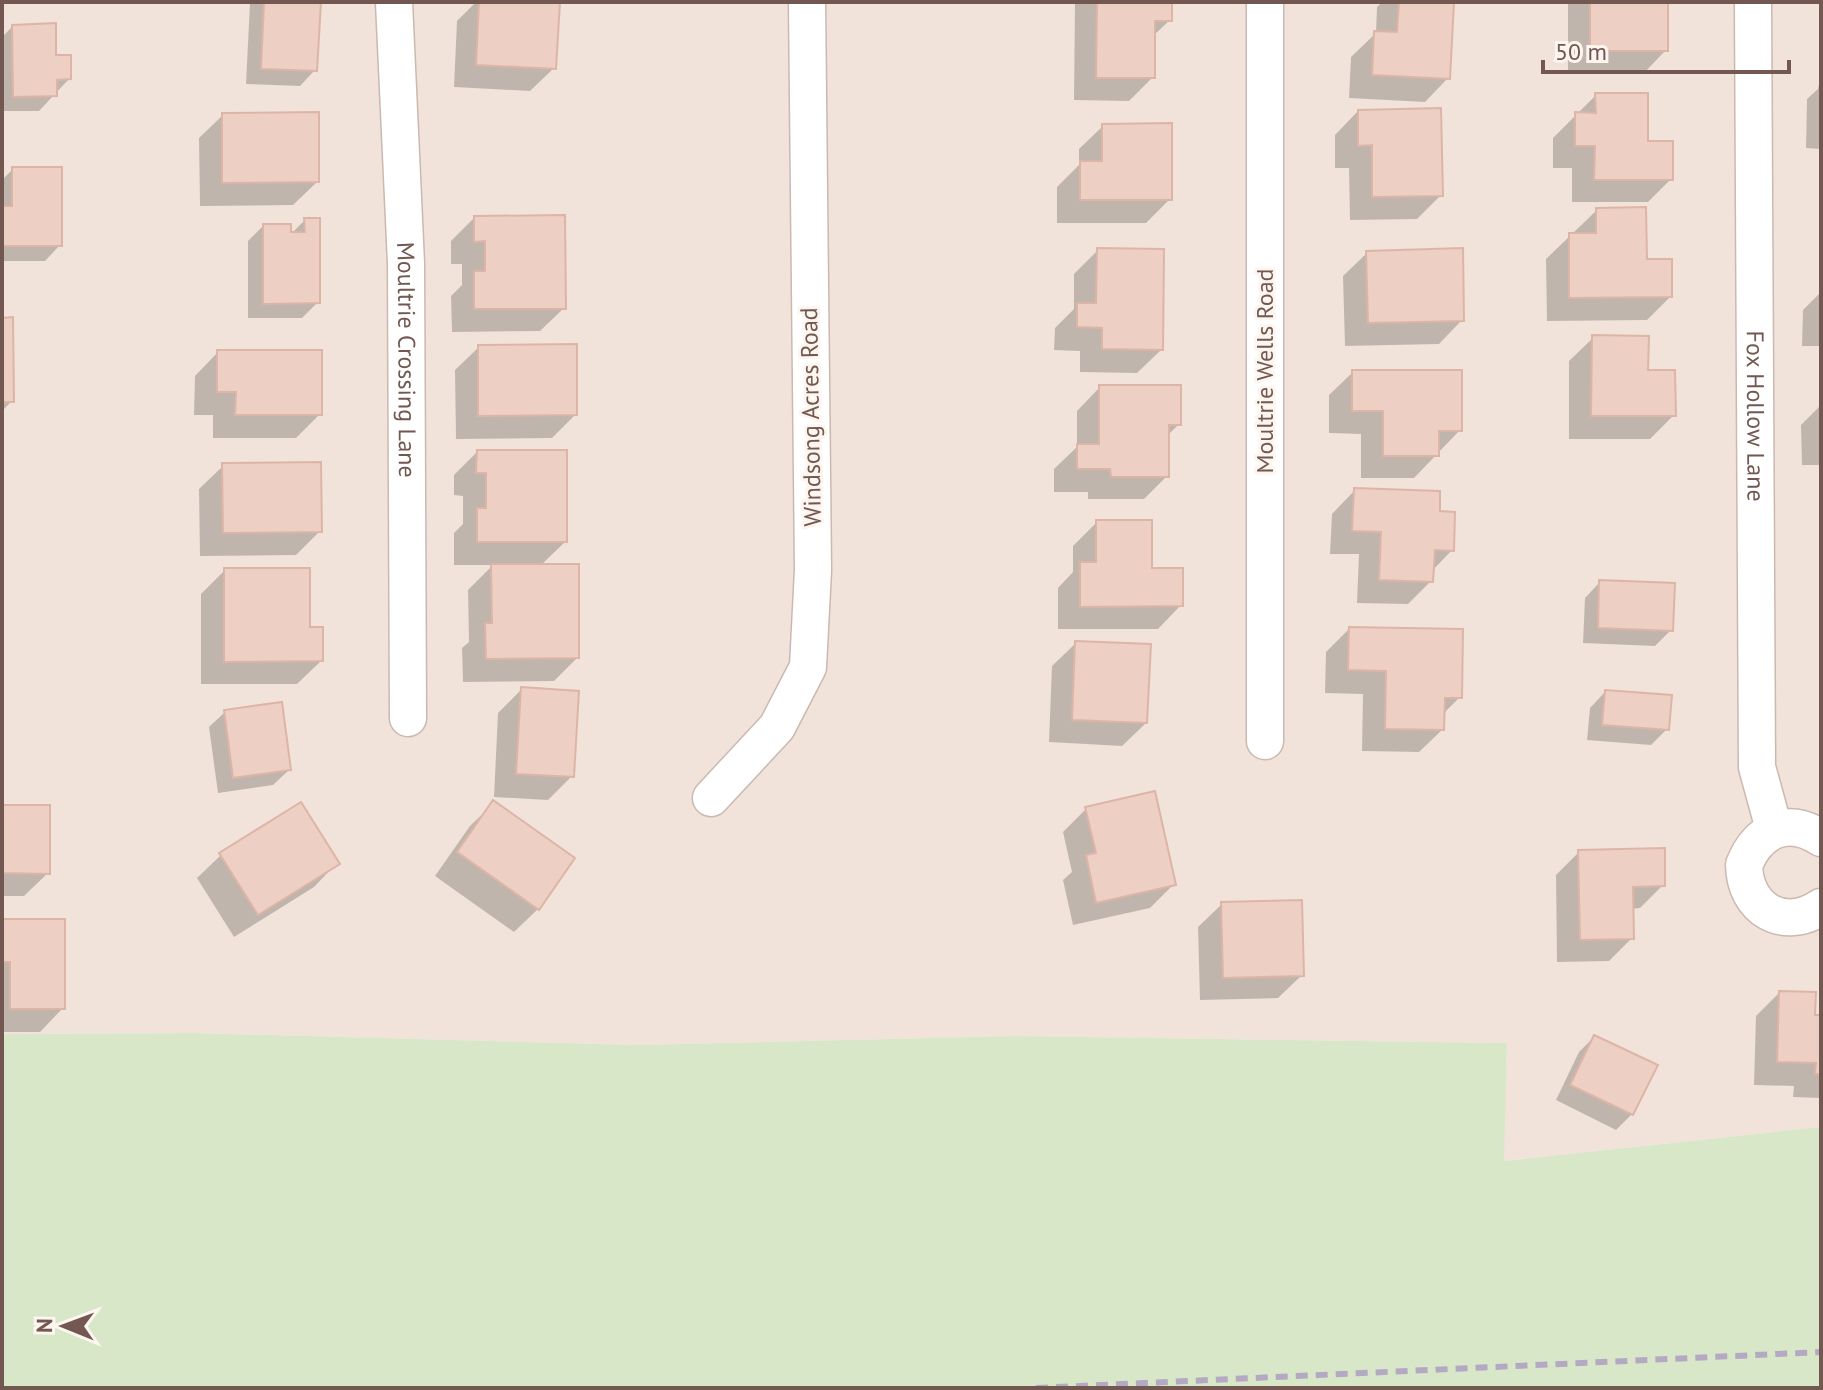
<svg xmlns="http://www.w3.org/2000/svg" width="1823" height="1390" font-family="'PT Sans',sans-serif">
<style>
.residential{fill:#f1e3d9}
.green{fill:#d9e7c9}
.shadow{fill:#0003}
.building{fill:#edcfc4;stroke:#ddb5a7;stroke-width:2}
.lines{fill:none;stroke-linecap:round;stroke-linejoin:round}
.minor-casing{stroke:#cbb9b1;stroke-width:39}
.minor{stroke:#fff;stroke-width:36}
.rail{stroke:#b4a9c3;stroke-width:6;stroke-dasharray:12 8;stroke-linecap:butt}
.labels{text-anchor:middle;stroke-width:6;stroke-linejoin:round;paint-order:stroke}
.street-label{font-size:24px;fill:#725850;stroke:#fdf6f0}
</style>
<rect width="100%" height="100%" fill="#faf2ea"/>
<polygon class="residential" points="2,2 1821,2 1821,1127 1503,1161 1507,1043 1014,1036 637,1045 196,1033 2,1034"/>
<polygon class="green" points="196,1033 637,1045 1014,1036 1507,1043 1504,1161 1821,1127 1821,1388 2,1388 2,1034"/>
<g class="shadow">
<polygon points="319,2 315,70 300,86 246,84 250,3"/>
<polygon points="476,2 558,2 554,68 530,91 454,87 457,21"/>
<polygon points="1075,2 1170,2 1170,20 1153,36 1153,77 1129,101 1074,100"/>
<polygon points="1382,2 1452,2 1448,78 1425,102 1349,98 1351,57 1376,33 1377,7"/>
<polygon points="1568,2 1666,2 1666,50 1643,74 1568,73"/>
<polygon points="12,27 54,57 69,79 39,111 2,111 2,37"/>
<polygon points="1821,76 1821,149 1806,148 1807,99 1818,89"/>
<polygon points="1596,95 1646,143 1671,179 1648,202 1572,202 1572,168 1553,168 1553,138"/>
<polygon points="1358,111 1441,195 1417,219 1350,220 1349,168 1335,168 1335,135"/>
<polygon points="223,115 317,182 293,205 200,206 199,138"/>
<polygon points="1103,126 1170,199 1146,223 1057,223 1057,187 1079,165 1079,149"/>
<polygon points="13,169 60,245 45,261 2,261 2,180"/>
<polygon points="1597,210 1645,261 1670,297 1647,320 1547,321 1546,259"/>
<polygon points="474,218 564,308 540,331 452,332 451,296 462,285 462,264 451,264 451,241"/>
<polygon points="305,220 318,302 302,318 248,318 248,241 263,226 289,236"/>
<polygon points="1098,250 1161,350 1137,373 1080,372 1080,351 1054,350 1055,328 1074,309 1074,274"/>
<polygon points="1367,253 1462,320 1439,344 1345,346 1343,276"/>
<polygon points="1821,292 1821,346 1802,346 1803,310"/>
<polygon points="2,320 12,401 2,411"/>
<polygon points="1593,338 1646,372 1674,415 1650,439 1569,439 1569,361"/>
<polygon points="479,347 575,415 552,438 456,439 455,370"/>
<polygon points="218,352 320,414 296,438 213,438 213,415 194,415 195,376"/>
<polygon points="1353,372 1460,430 1414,478 1361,478 1361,434 1329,433 1329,395"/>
<polygon points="1100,387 1179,424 1167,436 1167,476 1144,499 1088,499 1088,492 1054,492 1054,469 1077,447 1077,411"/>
<polygon points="1821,405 1821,465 1802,465 1801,425"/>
<polygon points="477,452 565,542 540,566 578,657 554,681 463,682 462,648 469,642 468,590 493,565 454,565 454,533 463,524 463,496 454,495 454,475"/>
<polygon points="223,466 320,531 296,555 200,556 199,489"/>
<polygon points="1355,490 1438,513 1452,550 1432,571 1431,581 1408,604 1357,603 1359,554 1330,554 1332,514"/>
<polygon points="1097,522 1150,570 1181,605 1158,629 1058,629 1058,588 1073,572 1073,546"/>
<polygon points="225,570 308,629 321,661 297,684 201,684 201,594"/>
<polygon points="1600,582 1671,630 1655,646 1583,643 1585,598"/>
<polygon points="1349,629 1460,697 1443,714 1443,729 1419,752 1362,751 1363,694 1325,693 1326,652"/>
<polygon points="1076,643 1146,723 1122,746 1049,742 1052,666"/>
<polygon points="522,689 572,776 548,800 494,797 498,713"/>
<polygon points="1605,692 1667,729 1651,745 1587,740 1590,708"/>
<polygon points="225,712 289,770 273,785 218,793 209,727"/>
<polygon points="494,803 538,909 514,932 435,876 470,826"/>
<polygon points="2,807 48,873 24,896 2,896"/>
<polygon points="1086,809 1174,884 1150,908 1073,925 1063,880 1072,872 1063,832"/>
<polygon points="1579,852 1663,885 1640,908 1631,909 1632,938 1609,961 1557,962 1556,875"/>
<polygon points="221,855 337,863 314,887 234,937 197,878"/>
<polygon points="1222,904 1302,975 1278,998 1200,1000 1198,927"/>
<polygon points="2,921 63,1008 40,1032 2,1032"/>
<polygon points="1779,993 1813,1017 1821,1017 1821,1098 1793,1097 1794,1086 1754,1085 1756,1016"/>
<polygon points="1594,1037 1632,1114 1616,1130 1556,1100 1579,1052"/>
</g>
<g class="building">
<polygon points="264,2 321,2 317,71 261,69"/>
<polygon points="479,2 560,2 556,69 476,65"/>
<polygon points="1097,2 1172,2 1172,21 1155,21 1155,78 1096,78"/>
<polygon points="1399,2 1454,2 1450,79 1372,75 1374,31 1397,32"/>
<rect x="1590" y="2" width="78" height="49"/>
<polygon points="56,23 56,55 71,55 71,79 57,80 57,96 13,97 12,25"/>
<polygon points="1595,93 1648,93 1648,141 1673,141 1673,180 1594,180 1595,146 1575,146 1575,112 1596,113"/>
<polygon points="1441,108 1443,196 1372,197 1372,145 1358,146 1358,110"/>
<polygon points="319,112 319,182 222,183 222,113"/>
<polygon points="1172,123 1172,200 1080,200 1080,161 1102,161 1102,124"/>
<polygon points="12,167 62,167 62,246 2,246 2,206 12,206"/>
<polygon points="1646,207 1647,259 1672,259 1672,297 1569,298 1569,233 1596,233 1596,208"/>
<polygon points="565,215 566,309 474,309 474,271 485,271 485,241 474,242 474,216"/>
<polygon points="304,218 320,218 320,303 263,304 263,224 291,224 291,232 305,232"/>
<polygon points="1097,248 1164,249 1163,350 1102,349 1102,328 1077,327 1077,303 1096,303"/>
<polygon points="1463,248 1464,321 1368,323 1366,251"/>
<polygon points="13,317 14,402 2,402 2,318"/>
<polygon points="1592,335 1649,336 1648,370 1675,370 1676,416 1591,416"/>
<polygon points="577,344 577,415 478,416 478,345"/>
<polygon points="217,350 322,350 322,415 235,415 236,392 217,392"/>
<polygon points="1352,370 1462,370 1462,431 1439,431 1439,456 1383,456 1383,411 1352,411"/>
<polygon points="1099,385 1181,385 1181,425 1169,425 1169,477 1111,477 1110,469 1077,469 1077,444 1099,444"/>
<polygon points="477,450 567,450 567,542 477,542 477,508 486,508 486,473 476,473"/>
<polygon points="321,462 322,532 223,533 222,463"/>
<polygon points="1354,488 1440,491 1440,511 1455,512 1454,551 1435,550 1433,582 1379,580 1381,532 1352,531"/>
<polygon points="1096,520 1152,520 1152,568 1183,568 1183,606 1080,607 1080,562 1096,562"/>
<polygon points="491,564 579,564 579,658 486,659 485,623 492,623"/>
<polygon points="224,568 310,568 310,627 323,627 323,661 224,662"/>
<polygon points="1599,580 1675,583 1673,631 1598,628"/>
<polygon points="1349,627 1463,629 1462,698 1445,698 1444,730 1385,729 1386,671 1348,670"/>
<polygon points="1075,641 1151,644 1147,723 1072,720"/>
<polygon points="521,687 579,691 574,777 516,774"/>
<polygon points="1605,690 1672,695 1669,730 1602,725"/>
<polygon points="282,702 291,770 233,778 224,710"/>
<polygon points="1155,791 1176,885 1096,903 1086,855 1096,853 1085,807"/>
<polygon points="493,800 575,858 539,910 457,852"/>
<polygon points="301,802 340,864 258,915 219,853"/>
<polygon points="2,805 50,805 50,874 2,873"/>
<polygon points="1665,848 1665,886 1633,887 1634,939 1580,940 1578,850"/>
<polygon points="1302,900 1304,976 1223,978 1221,902"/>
<polygon points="2,919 65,919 65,1009 10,1009 10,962 2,962"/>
<polygon points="1779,991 1816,992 1815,1015 1821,1015 1821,1074 1815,1074 1816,1063 1777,1062"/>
<polygon points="1594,1035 1658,1065 1633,1115 1570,1085"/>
</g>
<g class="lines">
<defs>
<g id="minor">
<path id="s1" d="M 394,2 L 406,263 L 408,718"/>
<path id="s2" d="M 1753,2 L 1757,767 L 1774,829"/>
<polyline points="1265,741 1265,2"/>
<polyline points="711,798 777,727 808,667 813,570 807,2"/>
<path d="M 1821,838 C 1788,816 1758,830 1744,865 C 1745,909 1783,932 1821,907"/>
</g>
</defs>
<use href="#minor" class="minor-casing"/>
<use href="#minor" class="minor"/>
<polyline class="rail" points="1036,1388 1821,1352"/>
</g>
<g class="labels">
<g class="street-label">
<text dy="8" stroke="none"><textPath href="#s1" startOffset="358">Moultrie Crossing Lane</textPath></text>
<text transform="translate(1265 371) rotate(-90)" y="8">Moultrie Wells Road</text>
<text dy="8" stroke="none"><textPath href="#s2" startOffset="414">Fox Hollow Lane</textPath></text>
<text transform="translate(811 417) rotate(-91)" y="8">Windsong Acres Road</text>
</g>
</g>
<rect width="1823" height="1390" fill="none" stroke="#725850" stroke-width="8"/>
<g transform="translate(64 1326) rotate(271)" stroke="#fdf6f0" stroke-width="6" paint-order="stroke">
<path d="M0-6L14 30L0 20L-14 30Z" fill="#725850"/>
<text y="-12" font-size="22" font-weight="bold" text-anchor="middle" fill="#725850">N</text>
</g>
<path d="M1543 60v12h246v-12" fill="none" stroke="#725850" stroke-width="4"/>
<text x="1555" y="60" font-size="24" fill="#725850" stroke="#fdf6f0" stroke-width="6" paint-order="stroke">50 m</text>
</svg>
